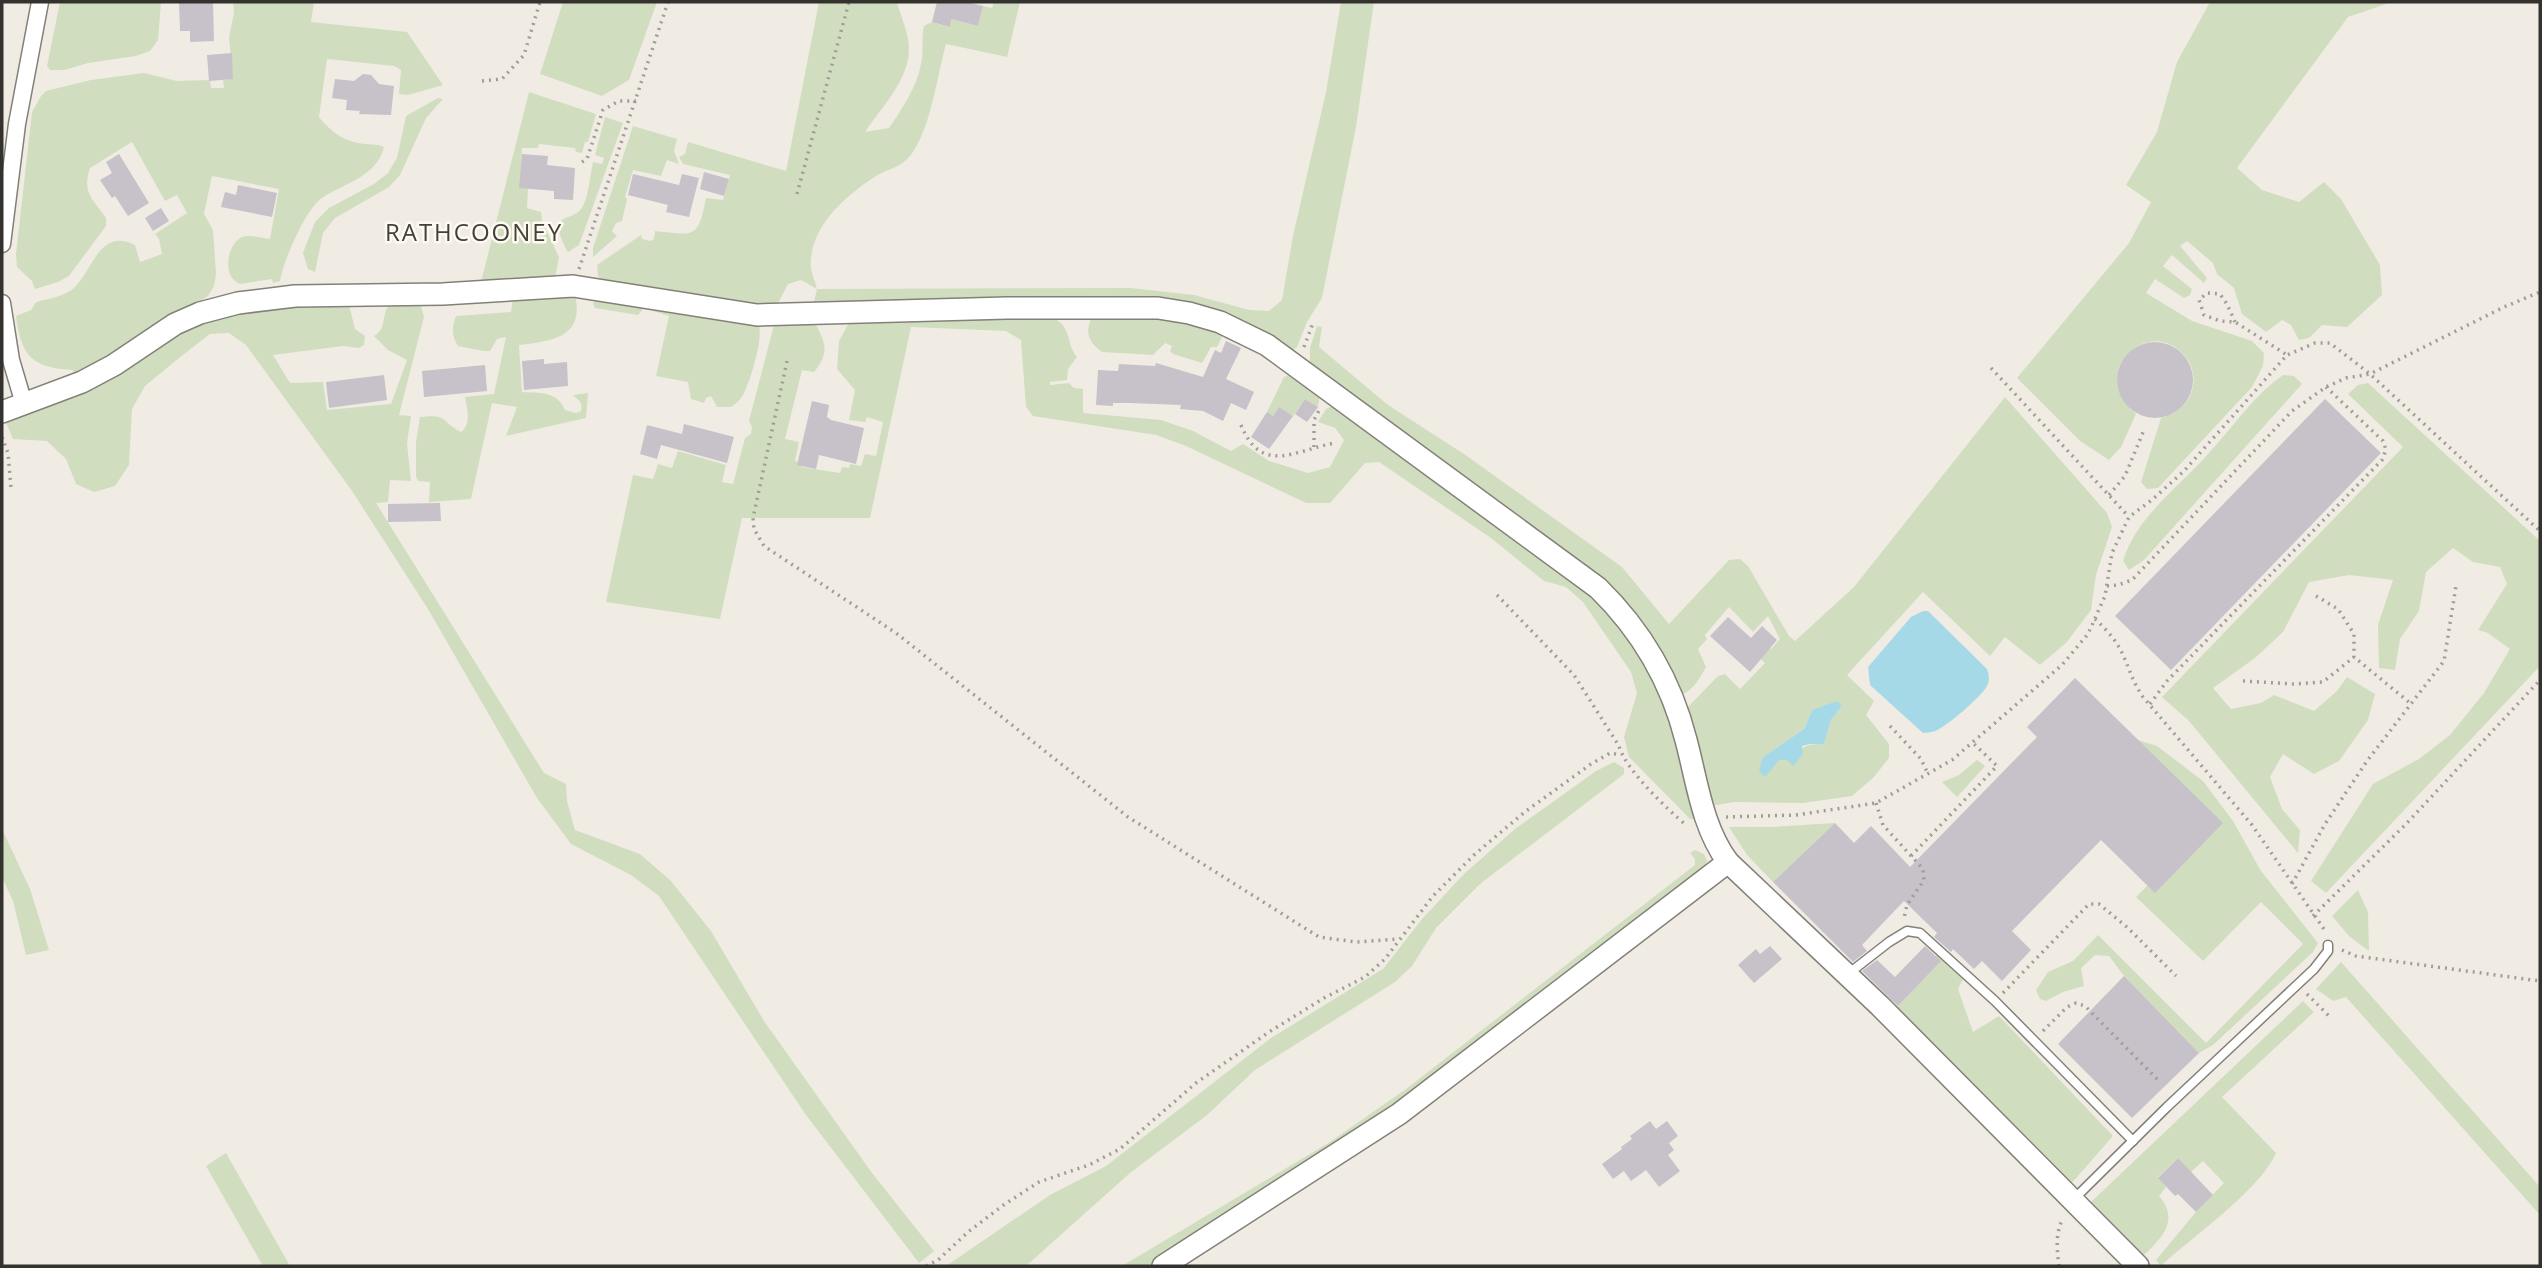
<svg xmlns="http://www.w3.org/2000/svg" width="2542" height="1268" font-family="'Open Sans',sans-serif">
<style>
.green{fill:#d0debf;fill-rule:evenodd}
.water{fill:#a6d9e7}
.building{fill:#c7c1c9}
.lines{fill:none;stroke-linecap:round;stroke-linejoin:round}
.service-casing{stroke:#838078;stroke-width:11}
.minor-casing{stroke:#838078;stroke-width:19}
.tertiary-casing{stroke:#838078;stroke-width:24}
.path{stroke:#a09d97;stroke-width:3.5;stroke-dasharray:2 5;stroke-linecap:butt}
.service{stroke:#fff;stroke-width:8}
.minor{stroke:#fff;stroke-width:16}
.tertiary{stroke:#fff;stroke-width:21}
.labels{text-anchor:middle;stroke-width:5;stroke-linejoin:round;paint-order:stroke}
.quarter-label{font-size:24px;letter-spacing:2px;fill:#44403a;stroke:#fefaf1}
</style>
<rect width="100%" height="100%" fill="#f0ece4"/>
<g class="green">
<polygon points="60,2 161,2 158,40 150,51 136,56 88,63 65,70 50,70 47,66"/>
<path d="M 233,2 L 314,2 L 311,22 L 407,32 L 443,85 L 408,95 L 399,94 L 401,70 L 394,66 L 327,59 L 319,117 C 332,133 346,143 367,144 C 374,145 378,144 384,147 C 377,177 344,183 322,198 C 305,210 283,262 280,281 L 273,283 L 272,279 L 240,284 C 222,278 226,245 242,237 C 250,234 262,238 270,239 L 279,189 L 212,176 L 204,214 L 213,230 L 216,274 L 214,286 L 208,296 L 97,366 L 75,376 L 73,370 C 32,368 21,356 16,316 L 31,310 L 36,302 C 48,299 67,296 76,286 C 94,266 101,228 135,245 L 140,262 L 162,254 L 159,239 L 155,234 L 187,213 L 177,195 L 165,201 L 132,142 L 90,168 C 82,193 92,198 106,218 L 106,226 L 69,276 L 58,282 L 35,289 L 32,281 L 17,267 L 16,254 L 32,112 L 41,96 L 46,91 L 91,80 L 144,73 L 177,81 L 210,80 L 211,88 L 224,88 L 223,80 L 233,78 L 229,37 L 234,13 Z"/>
<polygon points="563,2 657,2 629,80 602,96 540,74"/>
<path d="M 819,2 L 897,2 C 900,14 906,27 908,39 C 915,75 882,106 865,132 L 889,128 C 902,109 917,87 921,64 C 924,52 921,39 924,26 L 932,22 L 949,27 L 951,19 L 978,26 L 983,6 L 992,8 L 994,2 L 1020,2 L 1007,57 L 946,44 C 937,77 931,125 913,152 C 900,170 889,167 873,178 C 844,197 808,229 811,268 C 812,274 815,282 817,289 L 1131,288 L 1194,295 L 1249,310 L 1269,311 L 1282,300 L 1293,236 L 1326,92 L 1341,2 L 1374,2 L 1356,127 L 1322,298 L 1307,322 L 1297,347 L 1293,350 L 1256,327 L 1223,316 L 1120,302 L 814,302 L 817,289 L 801,280 L 788,284 L 776,307 L 750,307 L 601,280 L 598,276 L 597,265 L 641,235 L 642,239 L 650,241 L 654,239 L 655,231 C 694,235 698,240 706,198 L 723,200 L 730,175 L 683,164 L 679,157 L 685,154 L 688,142 L 786,171 Z"/>
<path d="M 2210,2 L 2392,2 L 2348,17 L 2237,168 L 2262,190 L 2299,202 L 2324,182 L 2341,199 L 2380,265 L 2382,295 L 2347,327 L 2322,325 L 2309,338 L 2299,340 L 2291,325 L 2282,320 L 2266,332 L 2242,314 L 2234,288 L 2217,274 L 2213,263 L 2187,241 L 2180,246 L 2207,278 L 2204,283 L 2172,255 L 2163,266 L 2192,289 L 2190,295 L 2184,298 L 2155,279 L 2146,293 L 2192,321 L 2252,341 L 2264,353 L 2263,366 L 2252,387 L 2158,488 L 2147,489 L 2141,482 L 2161,418 C 2177,413 2190,404 2193,386 C 2195,376 2192,364 2185,356 C 2149,313 2085,373 2136,414 L 2121,447 L 2109,460 L 2080,441 L 2017,378 L 2129,243 L 2151,202 L 2126,185 L 2157,132 L 2177,62 Z"/>
<polygon points="529,92 596,114 588,142 585,142 582,153 576,152 575,148 539,144 538,148 522,148 520,188 528,188 527,208 541,212 542,221 559,257 555,278 481,282"/>
<polygon points="438,98 443,99 426,118 400,175 389,187 335,218 323,233 315,272 308,269 303,253 315,222 329,208 374,184 388,173 397,158 406,116"/>
<path d="M 605,117 L 623,123 L 579,245 L 568,252 C 544,208 573,225 583,206 C 589,194 590,175 593,162 L 602,164 L 604,158 L 595,155 Z"/>
<polygon points="633,126 677,139 674,151 679,164 667,160 661,176 633,170 625,197 627,199 622,221 616,223 612,231 617,236 593,257 593,248"/>
<path d="M 575,295 C 585,338 551,341 519,345 L 522,392 C 540,393 557,391 565,410 L 576,413 L 581,411 C 583,403 579,400 573,395 L 588,393 L 586,418 L 506,436 L 517,407 L 492,403 L 471,499 L 429,502 L 430,482 L 418,481 L 416,476 L 416,442 L 420,417 C 450,414 439,421 461,432 C 472,423 467,410 465,397 L 494,394 L 506,337 L 497,339 L 490,351 C 485,352 463,347 458,346 C 451,335 452,327 456,316 L 511,312 L 513,297 Z"/>
<path d="M 596,300 L 758,324 C 765,334 750,383 743,395 C 740,400 736,404 731,407 L 717,407 L 711,396 L 706,398 L 704,403 L 691,399 L 688,382 L 656,376 L 669,316 L 644,308 L 638,315 L 595,308 L 593,303 Z"/>
<path d="M 297,303 L 349,305 L 355,329 L 365,336 L 364,345 L 359,348 L 343,346 L 273,355 L 290,383 L 323,382 L 327,410 L 391,404 L 407,360 L 388,350 L 374,336 C 386,330 382,316 388,306 L 421,306 L 424,317 L 399,415 L 411,416 L 407,443 L 411,481 L 390,480 L 388,502 L 376,503 L 544,773 L 566,784 L 567,801 L 575,830 L 640,854 L 671,881 L 711,931 L 764,1021 L 872,1173 L 934,1251 L 919,1263 L 806,1115 L 659,896 L 631,875 L 571,844 L 537,798 L 428,609 L 352,491 L 246,345 L 229,333 L 210,334 L 179,358 L 145,386 L 132,409 L 129,465 L 115,486 L 94,492 L 76,484 L 66,459 L 47,441 L 13,439 L 6,422 L 53,404 L 114,374 L 177,332 L 222,313 Z"/>
<path d="M 1094,314 L 1189,318 L 1241,344 L 1223,335 L 1217,347 L 1211,347 L 1202,363 L 1173,354 L 1170,351 L 1172,346 L 1165,343 L 1153,355 L 1102,352 C 1087,341 1084,330 1094,314 Z"/>
<path d="M 851,319 L 1055,319 C 1072,328 1066,344 1077,357 L 1068,369 L 1067,380 L 1050,382 L 1050,385 L 1069,383 L 1074,388 L 1083,389 L 1083,413 L 1161,420 L 1193,431 L 1231,451 L 1243,444 L 1269,461 L 1308,473 L 1330,467 L 1344,440 L 1335,428 L 1318,422 L 1326,409 L 1334,405 L 1594,594 L 1638,648 L 1671,712 L 1697,819 L 1690,819 L 1629,757 L 1624,737 L 1637,693 L 1631,672 L 1583,602 L 1566,587 L 1544,581 L 1491,538 L 1379,462 L 1365,463 L 1330,503 L 1306,503 L 1186,446 L 1156,435 L 1033,416 L 1026,407 L 1021,340 L 1006,331 L 911,327 L 870,518 L 742,518 L 720,619 L 606,602 L 633,475 L 653,479 L 658,464 L 672,468 L 678,451 L 726,465 L 722,482 L 733,484 L 745,438 L 751,434 L 752,427 L 749,421 L 775,321 L 813,320 C 825,341 831,351 814,372 L 802,370 L 785,439 L 799,442 L 795,461 L 802,463 L 802,467 L 840,473 L 842,467 L 849,468 L 850,464 L 861,466 L 865,454 L 876,456 L 883,422 L 867,417 L 865,422 L 849,420 L 855,390 L 837,369 L 839,341 Z"/>
<path d="M 1317,326 L 1322,327 L 1319,347 L 1388,405 L 1464,454 L 1622,567 L 1669,624 L 1729,560 L 1740,559 L 1748,566 L 1789,636 L 1795,641 L 1854,587 L 2005,397 L 2107,513 L 2112,527 L 2096,575 L 2091,610 L 2067,642 L 2040,665 L 2005,637 L 1990,656 L 1923,592 L 1847,675 L 1874,701 L 1866,715 L 1889,744 L 1889,758 L 1874,777 L 1852,796 L 1803,803 L 1734,802 L 1711,806 L 1685,710 L 1718,676 L 1725,674 L 1740,689 L 1765,663 L 1754,653 L 1765,644 L 1771,649 L 1780,639 L 1768,616 L 1753,632 L 1729,607 L 1705,635 L 1707,639 L 1698,649 L 1706,667 C 1699,679 1694,690 1681,695 L 1603,582 L 1557,545 L 1428,455 L 1310,362 L 1310,348 ZM 1842,706 L 1831,720 L 1824,744 C 1806,743 1799,748 1787,760 L 1763,757 L 1804,729 L 1812,710 Z"/>
<polygon points="1291,375 1320,394 1318,407 1305,399 1293,416 1279,407 1273,416 1267,412 1284,377"/>
<path d="M 2283,375 L 2294,376 L 2302,384 L 2144,560 L 2129,570 L 2123,561 C 2136,517 2180,486 2209,453 C 2233,427 2254,395 2283,375 Z"/>
<polygon points="2368,383 2540,541 2540,666 2326,893 2311,881 2373,784 2419,759 2450,735 2484,693 2510,649 2488,633 2478,630 2507,584 2500,567 2473,562 2453,548 2426,572 2419,611 2400,639 2395,670 2379,668 2378,625 2393,580 2349,575 2309,582 2283,632 2255,658 2213,688 2231,709 2261,703 2274,695 2314,711 2337,691 2347,677 2375,694 2368,720 2339,761 2314,774 2283,754 2270,777 2282,809 2300,830 2298,853 2189,721 2162,697 2403,447 2348,394 2358,385"/>
<polygon points="2138,740 2157,746 2203,781 2233,821 2261,871 2318,943 2313,952 2213,1045 2199,1053 2124,976 2109,956 2095,955 2081,968 2084,986 2063,992 2046,1001 2040,999 2036,990 2048,972 2073,961 2098,935 2206,1043 2303,944 2261,902 2203,961 2136,897 2148,885"/>
<polygon points="1977,760 1985,766 1957,797 1942,782 1959,775"/>
<polygon points="1614,762 1624,768 1624,774 1480,884 1436,928 1412,966 1395,982 1255,1070 1207,1115 1130,1173 1026,1266 946,1266 1050,1195 1106,1166 1271,1038 1383,969 1422,919 1464,874 1515,829 1596,771"/>
<polygon points="1835,823 1773,882 1747,855 1729,827 1771,827"/>
<polygon points="2,829 30,889 49,950 26,955 13,901 2,877"/>
<polygon points="1695,850 1704,854 1707,861 1703,871 1450,1068 1171,1253 1147,1266 1122,1266 1330,1142 1406,1089 1695,865 1695,859 1690,853"/>
<polygon points="2358,890 2368,912 2369,951 2350,937 2332,916"/>
<polygon points="1937,955 1963,979 1958,989 1973,1032 1999,1016 2113,1136 2070,1185 1896,1008 1938,964 1933,959"/>
<polygon points="2341,962 2540,1187 2540,1215 2346,997 2333,1001 2316,989"/>
<path d="M 2303,1001 L 2314,1012 L 2222,1097 L 2276,1153 C 2260,1190 2191,1238 2161,1266 L 2156,1260 L 2196,1212 L 2224,1183 L 2203,1161 L 2191,1172 L 2178,1158 L 2158,1177 L 2166,1187 L 2159,1196 C 2181,1221 2160,1240 2141,1258 L 2090,1205 L 2092,1201 Z"/>
<polygon points="226,1153 290,1266 263,1266 206,1166"/>
</g>
<g class="water">
<path d="M 1923,611 L 1928,611 L 1987,669 C 1989,675 1990,680 1987,686 C 1981,697 1946,727 1935,731 C 1932,732 1926,733 1923,733 L 1870,685 L 1868,667 L 1911,617 Z"/>
<polygon points="1837,701 1842,706 1831,720 1824,744 1810,744 1802,746 1803,754 1793,766 1787,760 1779,760 1765,777 1759,771 1763,757 1804,729 1812,710"/>
</g>
<g class="building">
<polygon points="179,2 213,2 214,41 190,42 190,31 180,31"/>
<polygon points="937,2 967,2 983,6 978,26 951,19 950,27 932,22"/>
<polygon points="232,53 233,79 209,81 207,55"/>
<polygon points="363,74 371,75 379,84 394,86 391,115 359,114 360,111 346,110 347,100 332,98 335,79 354,81"/>
<polygon points="119,154 149,203 128,216 115,196 112,198 100,180 112,173 106,162"/>
<polygon points="522,154 548,156 547,165 575,168 573,200 554,199 554,191 519,188"/>
<polygon points="704,172 729,179 724,196 700,189"/>
<polygon points="633,174 679,185 682,174 699,178 689,217 666,212 668,205 628,195"/>
<polygon points="238,185 277,193 272,217 221,207 225,192 236,195"/>
<polygon points="161,208 169,221 153,231 145,218"/>
<polygon points="1226,341 1241,348 1226,379 1254,392 1246,410 1231,403 1223,421 1203,411 1180,409 1181,405 1129,403 1113,403 1113,406 1096,405 1098,370 1118,371 1119,364 1155,366 1156,363 1203,377 1215,350 1221,353"/>
<circle cx="2155" cy="380" r="38"/>
<polygon points="544,359 544,364 567,362 568,386 524,390 522,361"/>
<polygon points="485,365 487,391 424,397 422,371"/>
<polygon points="384,375 387,400 329,408 326,382"/>
<polygon points="1305,399 1318,407 1307,422 1295,414"/>
<polygon points="2325,399 2381,453 2171,670 2115,616"/>
<polygon points="812,401 829,405 827,417 831,420 864,428 856,464 819,455 816,469 797,465"/>
<polygon points="1279,407 1293,416 1269,449 1251,437 1267,412 1273,416"/>
<polygon points="684,424 734,437 727,463 661,445 657,459 640,454 647,425 682,434"/>
<polygon points="440,503 441,521 388,522 388,504"/>
<polygon points="1728,617 1751,638 1762,626 1777,640 1750,672 1710,636"/>
<polygon points="2075,678 2223,823 2155,893 2101,840 2012,931 2031,950 2002,981 1982,961 1974,969 1953,949 1951,952 1934,937 1937,933 1904,901 1862,945 1867,951 1853,962 1773,882 1835,823 1854,843 1871,826 1910,867 2037,737 2027,727"/>
<polygon points="1770,946 1782,959 1754,983 1738,965 1756,949 1760,954"/>
<polygon points="1925,946 1941,961 1898,1006 1862,971 1877,960 1895,977"/>
<polygon points="2124,976 2199,1053 2132,1118 2058,1044"/>
<polygon points="1650,1121 1656,1129 1667,1121 1678,1136 1669,1143 1674,1150 1668,1155 1680,1171 1659,1187 1646,1170 1631,1181 1624,1171 1613,1179 1602,1164 1622,1149 1621,1147 1632,1139 1630,1136"/>
<polygon points="2178,1158 2213,1195 2196,1212 2178,1194 2175,1196 2158,1178"/>
</g>
<g class="lines">
<defs>
<g id="service">
<polyline points="1848,974 1889,942 1907,931 1920,933 1995,1001 2133,1141"/>
<polyline points="2074,1199 2167,1107 2314,969 2328,951 2328,945"/>
</g>
<g id="minor">
<polyline points="2,244 17,124 40,2"/>
<polyline points="2,303 11,360 24,404"/>
</g>
<g id="tertiary">
<path d="M 2,412 L 82,382 L 114,365 L 175,324 L 200,313 L 238,303 L 295,296 L 443,294 L 573,286 L 757,315 L 1007,308 L 1158,308 L 1189,313 L 1220,322 L 1267,345 L 1598,588 C 1642,631 1671,681 1686,740 C 1697,781 1702,827 1728,862 L 1880,1006 L 2138,1266"/>
<polyline points="1163,1266 1399,1114 1728,862"/>
</g>
</defs>
<use href="#service" class="service-casing"/>
<use href="#minor" class="minor-casing"/>
<use href="#tertiary" class="tertiary-casing"/>
<g class="path">
<polyline points="482,81 502,79 524,55 540,2"/>
<polyline points="582,162 587,159 603,110 619,101 636,101"/>
<polyline points="797,194 849,2"/>
<polyline points="579,269 668,2"/>
<polyline points="2235,322 2227,304 2220,294 2207,293 2199,300 2204,315 2220,321 2235,322 2287,355"/>
<polyline points="1304,347 1313,323"/>
<polyline points="787,361 753,518 754,529 764,546 896,633 1128,817 1319,937 1356,942 1399,939"/>
<polyline points="1991,368 2129,517"/>
<path d="M 1241,425 C 1262,476 1295,450 1335,443"/>
<polyline points="2,437 8,453 11,488"/>
<polyline points="1314,447 1314,420 1321,407"/>
<polyline points="2109,495 2125,476 2144,430"/>
<polyline points="2107,586 2118,585 2132,580 2292,411 2326,387 2346,378 2370,374 2504,307 2540,292"/>
<path d="M 1497,595 L 1574,675 L 1619,746 C 1625,769 1667,809 1686,825"/>
<polyline points="2316,596 2338,609 2354,634 2354,657 2410,703"/>
<path d="M 2095,619 C 2106,629 2117,641 2123,655 C 2130,670 2133,683 2143,697 L 2252,825 L 2326,932"/>
<polyline points="2243,681 2294,684 2323,682 2354,657"/>
<polyline points="2150,704 2167,681 2382,460 2386,450 2383,441 2326,387"/>
<polyline points="1890,726 1921,759 1928,774"/>
<polyline points="1876,803 1883,825 1923,869 1924,880 1907,905 1904,918"/>
<polyline points="1726,817 1796,815 1876,803 1952,760 2062,665 2088,634 2105,596 2112,553 2129,517 2153,499 2184,471 2287,355 2315,343 2330,343 2370,374 2540,531"/>
<polyline points="1911,856 1997,766 1973,743"/>
<polyline points="2292,884 2325,824 2367,761 2444,661 2456,586"/>
<polyline points="2313,916 2407,823 2540,680"/>
<polyline points="2342,950 2356,956 2540,981"/>
<polyline points="2003,993 2089,904 2099,904 2128,928 2176,976"/>
<polyline points="2307,994 2329,1016"/>
<polyline points="2043,1031 2067,1007 2076,1003 2085,1006 2158,1080"/>
<polyline points="926,1266 938,1260 968,1232 1005,1204 1039,1182 1089,1165 1120,1149 1196,1083 1269,1032 1324,998 1365,977 1385,959 1433,896 1475,854 1526,811 1591,764 1610,753 1621,755"/>
<path d="M 2059,1266 C 2057,1251 2055,1232 2063,1219"/>
</g>
<use href="#service" class="service"/>
<use href="#minor" class="minor"/>
<use href="#tertiary" class="tertiary"/>
</g>
<g class="labels">
<g class="quarter-label">
<text x="474" y="241">RATHCOONEY</text>
</g>
</g>
<rect width="2542" height="1268" fill="none" stroke="#34322f" stroke-width="7"/>
</svg>
